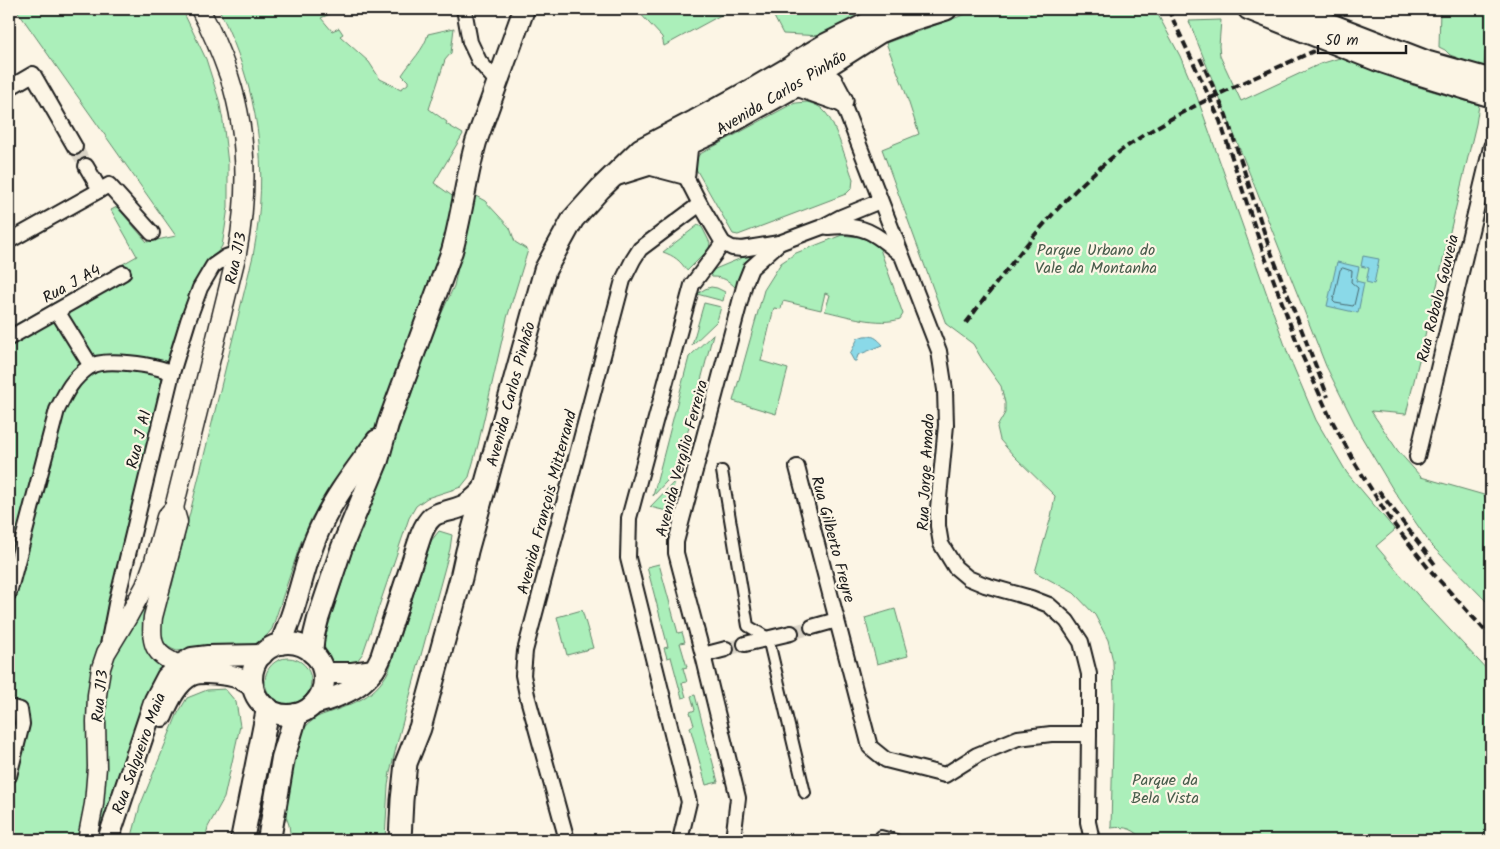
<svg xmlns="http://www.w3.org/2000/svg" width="1500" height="849" font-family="Kalam,sans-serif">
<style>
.green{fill:#abefba;stroke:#64866b}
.water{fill:#8ad9e8;stroke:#5e8d96}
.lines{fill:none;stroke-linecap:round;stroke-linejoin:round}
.shore{stroke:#48686e;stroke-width:1}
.minor-tunnel{stroke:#dad4c7;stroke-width:14;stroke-dasharray:14 7;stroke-linecap:butt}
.pedestrian-casing{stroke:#1c1c1c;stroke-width:14}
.minor-casing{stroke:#1c1c1c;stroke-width:18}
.tertiary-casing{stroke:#1c1c1c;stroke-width:21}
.secondary-casing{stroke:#1c1c1c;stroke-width:24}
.primary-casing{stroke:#1c1c1c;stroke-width:25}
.trunk-casing{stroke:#1c1c1c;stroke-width:26}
.pedestrian{stroke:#fcf5e5;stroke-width:10}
.minor{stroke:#fcf5e5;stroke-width:14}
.tertiary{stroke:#fcf5e5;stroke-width:18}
.secondary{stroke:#fcf5e5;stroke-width:20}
.primary{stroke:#fcf5e5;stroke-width:21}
.trunk{stroke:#fcf5e5;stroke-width:22}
.rail{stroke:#1c1c1c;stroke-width:4;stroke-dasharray:8 4;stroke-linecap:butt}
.labels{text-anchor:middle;stroke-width:4.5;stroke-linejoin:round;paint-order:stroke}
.street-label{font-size:16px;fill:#1c1c1c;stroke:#fcf5e5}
.park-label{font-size:16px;fill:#475b4b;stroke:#fcf5e5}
</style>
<rect width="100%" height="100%" fill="#fcf5e5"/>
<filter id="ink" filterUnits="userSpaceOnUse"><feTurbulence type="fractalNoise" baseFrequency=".02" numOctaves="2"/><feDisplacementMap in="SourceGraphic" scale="10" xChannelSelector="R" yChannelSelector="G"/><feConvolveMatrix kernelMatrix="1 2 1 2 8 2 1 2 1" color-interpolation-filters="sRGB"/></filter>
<g filter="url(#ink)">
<g class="green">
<polygon points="16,9 182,9 206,59 219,100 223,121 228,164 228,207 225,228 222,246 193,288 160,391 129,529 107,609 99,648 94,661 87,707 88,763 86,810 80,840 9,840 9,328 137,256 111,210 117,207 147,242 176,236"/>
<path d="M 219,9 L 359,9 L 357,11 L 342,11 L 338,10 L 321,18 L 332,31 L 339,28 L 343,34 L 340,36 L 369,62 L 380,79 L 401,89 L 408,84 L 408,81 L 402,75 C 411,61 424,50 428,34 L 454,28 L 451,53 L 445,60 L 429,109 L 447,122 L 446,124 L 463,134 L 434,183 L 455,198 L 449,229 L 377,426 L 368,442 L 327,494 L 312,517 L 301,542 L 272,629 C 253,655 235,645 208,646 C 197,646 187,651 177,651 C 148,642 163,606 172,586 L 253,256 C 270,165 259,92 219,9 Z"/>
<polygon points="636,9 732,9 664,46 662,37"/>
<polygon points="770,9 886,9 822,36 783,34"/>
<path d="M 965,9 L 1155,9 L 1180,56 L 1196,94 L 1288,354 L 1316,420 L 1347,473 L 1395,530 L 1376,546 L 1422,600 L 1491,674 L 1491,840 L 1144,840 C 1134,829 1126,826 1111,828 L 1114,695 L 1113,661 L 1108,640 L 1095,615 L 1074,593 L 1035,572 L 1051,517 L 1055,496 L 1013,455 L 1000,440 L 997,427 L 1005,413 L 1005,403 L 1001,386 L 983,361 L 973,344 L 946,324 L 882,149 L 919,134 L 904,88 L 886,43 L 966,14 Z"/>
<polygon points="1440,9 1491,9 1491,52 1485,52 1484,68 1450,55 1445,50 1439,47"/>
<polygon points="1221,20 1219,46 1220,56 1241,101 1320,64 1343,57 1412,85 1479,105 1476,124 1406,414 1371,411 1398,451 1421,477 1491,497 1491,606 1431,545 1392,488 1361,436 1326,366 1189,21"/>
<path d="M 807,102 C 814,104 820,106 825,112 C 835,122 847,163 853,179 L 852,188 L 846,194 L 738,235 L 733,234 L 696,169 C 694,163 696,158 700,154 L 790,105 L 796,103 Z"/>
<path d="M 474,195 L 485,201 L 510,228 L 515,242 L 528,250 L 507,318 L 478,445 L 469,477 L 461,487 L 427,498 L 416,506 L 409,518 L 363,653 L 354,665 C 329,667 330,665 323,642 L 351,555 L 410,399 L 430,339 L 454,286 Z"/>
<path d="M 698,225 L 702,227 L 710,243 L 709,249 L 687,271 C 680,260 674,256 663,252 Z"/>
<path d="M 842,235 L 858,237 L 870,241 L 880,249 L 903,314 L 900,319 C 879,326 847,316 825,311 L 830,295 L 825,293 L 821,310 L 783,301 L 781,309 L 774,308 L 761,361 L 788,369 L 776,414 L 733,401 L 764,290 L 781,263 L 796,253 Z"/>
<path d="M 751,254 L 753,258 C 744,267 740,275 738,287 L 736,288 C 728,280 723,277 712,277 L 710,274 L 715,269 Z"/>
<polygon points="711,287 717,288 725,292 723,301 697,294 705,289"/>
<polygon points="704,303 721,307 717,321 692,345"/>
<polygon points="713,334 678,469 653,496 689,357"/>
<polygon points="675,481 667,511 650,507"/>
<path d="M 439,531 L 452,535 L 450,549 L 400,732 L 390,772 L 388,786 L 385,840 L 291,840 L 289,825 L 283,808 L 299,737 L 307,725 L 317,717 C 347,705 374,701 389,670 L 431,541 Z"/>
<polygon points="659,564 678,633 682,632 685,642 680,643 687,667 683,668 687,682 682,683 686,697 682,698 671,657 667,658 664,648 668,647 647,567"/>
<polygon points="151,591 142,634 146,648 161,668 155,678 101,840 94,840 104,676"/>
<polygon points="895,609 908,656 877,664 865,618"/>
<polygon points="582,610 593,648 567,655 557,617"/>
<circle cx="288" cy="681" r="23"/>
<polygon points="225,689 236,702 240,726 224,798 208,827 205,840 131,840 140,806 177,715 187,698 207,690"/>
<polygon points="695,695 718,782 706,785 690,727 694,725 690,712 695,710 691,696"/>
<polygon points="700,833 718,837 715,840 698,840"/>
</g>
<g class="water">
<polygon points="1363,256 1379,259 1374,284 1366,282 1369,268 1361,266"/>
<polygon points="1337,262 1359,267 1356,281 1364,283 1358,313 1327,306"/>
<path d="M 864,336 C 873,335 877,338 883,345 L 858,355 L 856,361 L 854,361 L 850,354 L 858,338 Z"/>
</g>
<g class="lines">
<polygon class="shore" points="1343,268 1352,271 1351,282 1358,288 1354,305 1353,306 1335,303 1333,301 1340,270"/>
<g class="minor-tunnel">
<polyline points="75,147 86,166"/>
<polyline points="791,633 812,627"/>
<polyline points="726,649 745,644"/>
</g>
<defs>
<g id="pedestrian">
<polyline points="722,471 748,626 768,638 805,793"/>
<polyline points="881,836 896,840"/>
</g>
<g id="minor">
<polyline points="464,9 470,42 479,61 497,82"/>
<polyline points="9,88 33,74 75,147"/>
<polyline points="842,101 939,351 945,390 946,425 938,508 938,526 941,544 955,567 968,578 985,585 1031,598 1049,605 1067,621 1081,642 1089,674 1089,734 1088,822 1092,840"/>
<polyline points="86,166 100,190"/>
<polyline points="684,173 700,204 723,243 732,248 742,249 779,243 822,227 841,217 880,201"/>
<path d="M 828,227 C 863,223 875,233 900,254"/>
<polyline points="9,241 109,185 152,233"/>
<polyline points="57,311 91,366"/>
<polyline points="9,338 123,273"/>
<polyline points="1417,457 1491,147"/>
<polyline points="797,467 870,747 886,760 945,775 977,755 1018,738 1051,734 1089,734"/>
<path d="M 9,593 L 57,410 C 66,392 72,379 89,367 C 104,357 156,365 172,373"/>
<polyline points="812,627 837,620"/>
<polyline points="745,644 791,633"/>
<polyline points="108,645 116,604 172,373 188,321 200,288 213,266 226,257 237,253"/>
<polyline points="703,655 726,649"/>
<polyline points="9,707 20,710 22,724 9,776"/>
<polyline points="567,840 527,695 523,675 525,651 623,280 633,260 640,249 700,204"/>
<polyline points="680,840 689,802 628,558 629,518 692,285 723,243"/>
<polyline points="733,840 738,798 703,655 676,553 676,542 745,283 751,268 779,243"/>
</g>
<g id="tertiary">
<path d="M 174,508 L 178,522 L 153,617 C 150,643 153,655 180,665"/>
<path d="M 87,840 L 94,804 L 97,767 L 96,722 L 97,695 L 101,668 L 106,653 L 129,615 L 145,586 L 154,561 L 166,517 L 174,508 L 237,253 C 248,194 248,133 229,76 C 221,53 211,30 200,9"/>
</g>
<g id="secondary">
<circle cx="288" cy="679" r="36"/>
<path d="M 280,644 C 299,606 303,562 322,524 C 336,494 358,467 377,440"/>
<path d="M 312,653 L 314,635 L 318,619 L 342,547 L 378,460 L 388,424 L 452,251 C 462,215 466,178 476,142 L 524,9"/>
<polyline points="324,673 352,673 374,670"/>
<path d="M 314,704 C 342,696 369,686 381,657 L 421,535 C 432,507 440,516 463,506 C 472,502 477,496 484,489"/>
<path d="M 162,716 C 168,702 177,682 192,675 C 202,671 228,674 239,678 C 244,680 248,683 253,686"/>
<polyline points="108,840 155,700 167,677 180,665 192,658 208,656 262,655"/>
</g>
<g id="primary">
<polyline points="1249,9 1377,60 1416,73 1491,96"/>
<polyline points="1290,9 1427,62 1491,80"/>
<polyline points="805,70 816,72 832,82 842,101"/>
<polyline points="797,85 842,101"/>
<polyline points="650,164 684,173 687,145 690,134"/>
<polyline points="618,174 650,164 667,154 712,133 797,85 880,32 908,21 946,9"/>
<polyline points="400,840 402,800 406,763 420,728 461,578 467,551 545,270 573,219 600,189 641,149 695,121 755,88 791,67 803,58 825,45 875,20 904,9"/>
</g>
<g id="trunk">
<polyline points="242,840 268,709"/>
<polyline points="269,840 283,758 296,715"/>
</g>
</defs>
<use href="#pedestrian" class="pedestrian-casing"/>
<use href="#minor" class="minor-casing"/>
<use href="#tertiary" class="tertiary-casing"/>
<use href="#secondary" class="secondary-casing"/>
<use href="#primary" class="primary-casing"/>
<use href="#trunk" class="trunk-casing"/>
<use href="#pedestrian" class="pedestrian"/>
<use href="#minor" class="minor"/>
<use href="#tertiary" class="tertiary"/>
<use href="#secondary" class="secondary"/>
<use href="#primary" class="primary"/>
<use href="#trunk" class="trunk"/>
<g class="rail">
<polyline points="1168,9 1202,81 1220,121 1262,249 1301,353 1329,415 1355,463 1389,518 1429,569 1491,637"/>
<polyline points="1200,58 1226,115 1269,247 1328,397"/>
<path d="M 966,323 C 1010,265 1053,206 1109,160 C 1169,112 1244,83 1314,51"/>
<polyline points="1379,491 1437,567"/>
</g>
</g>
</g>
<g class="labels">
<g class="street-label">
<text transform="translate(781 92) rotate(-31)" y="6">Avenida Carlos Pinhão</text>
<text transform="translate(235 258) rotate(-78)" y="6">Rua J13</text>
<text transform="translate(71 283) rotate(-29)" y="6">Rua J A4</text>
<text transform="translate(1437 298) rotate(-76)" y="6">Rua Robalo Gouveia</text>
<text transform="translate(510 394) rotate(-75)" y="6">Avenida Carlos Pinhão</text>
<text transform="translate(138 439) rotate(-76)" y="6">Rua J A1</text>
<text transform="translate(681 458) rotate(-75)" y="6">Avenida Vergílio Ferreira</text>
<text transform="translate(925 472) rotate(-87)" y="6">Rua Jorge Amado</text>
<text transform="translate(546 502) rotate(-75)" y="6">Avenida François Mitterrand</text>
<text transform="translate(834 539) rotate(75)" y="6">Rua Gilberto Freyre</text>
<text transform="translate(99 696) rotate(-84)" y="6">Rua J13</text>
<text transform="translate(138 753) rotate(-70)" y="6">Rua Salgueiro Maia</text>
</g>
<g class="park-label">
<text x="1096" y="255">Parque Urbano do<tspan x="1096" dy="18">Vale da Montanha</tspan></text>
<text x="1165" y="785">Parque da<tspan x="1165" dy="18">Bela Vista</tspan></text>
</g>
</g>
<rect width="1500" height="849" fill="none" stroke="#fcf5e5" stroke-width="30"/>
<rect x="15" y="15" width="1470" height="819" fill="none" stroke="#1c1c1c" stroke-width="2" filter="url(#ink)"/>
<path d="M1318 45v8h88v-8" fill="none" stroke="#1c1c1c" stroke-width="2.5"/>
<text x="1325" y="45" font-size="15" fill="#1c1c1c" stroke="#fcf5e5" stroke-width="4" paint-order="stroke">50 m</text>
</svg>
